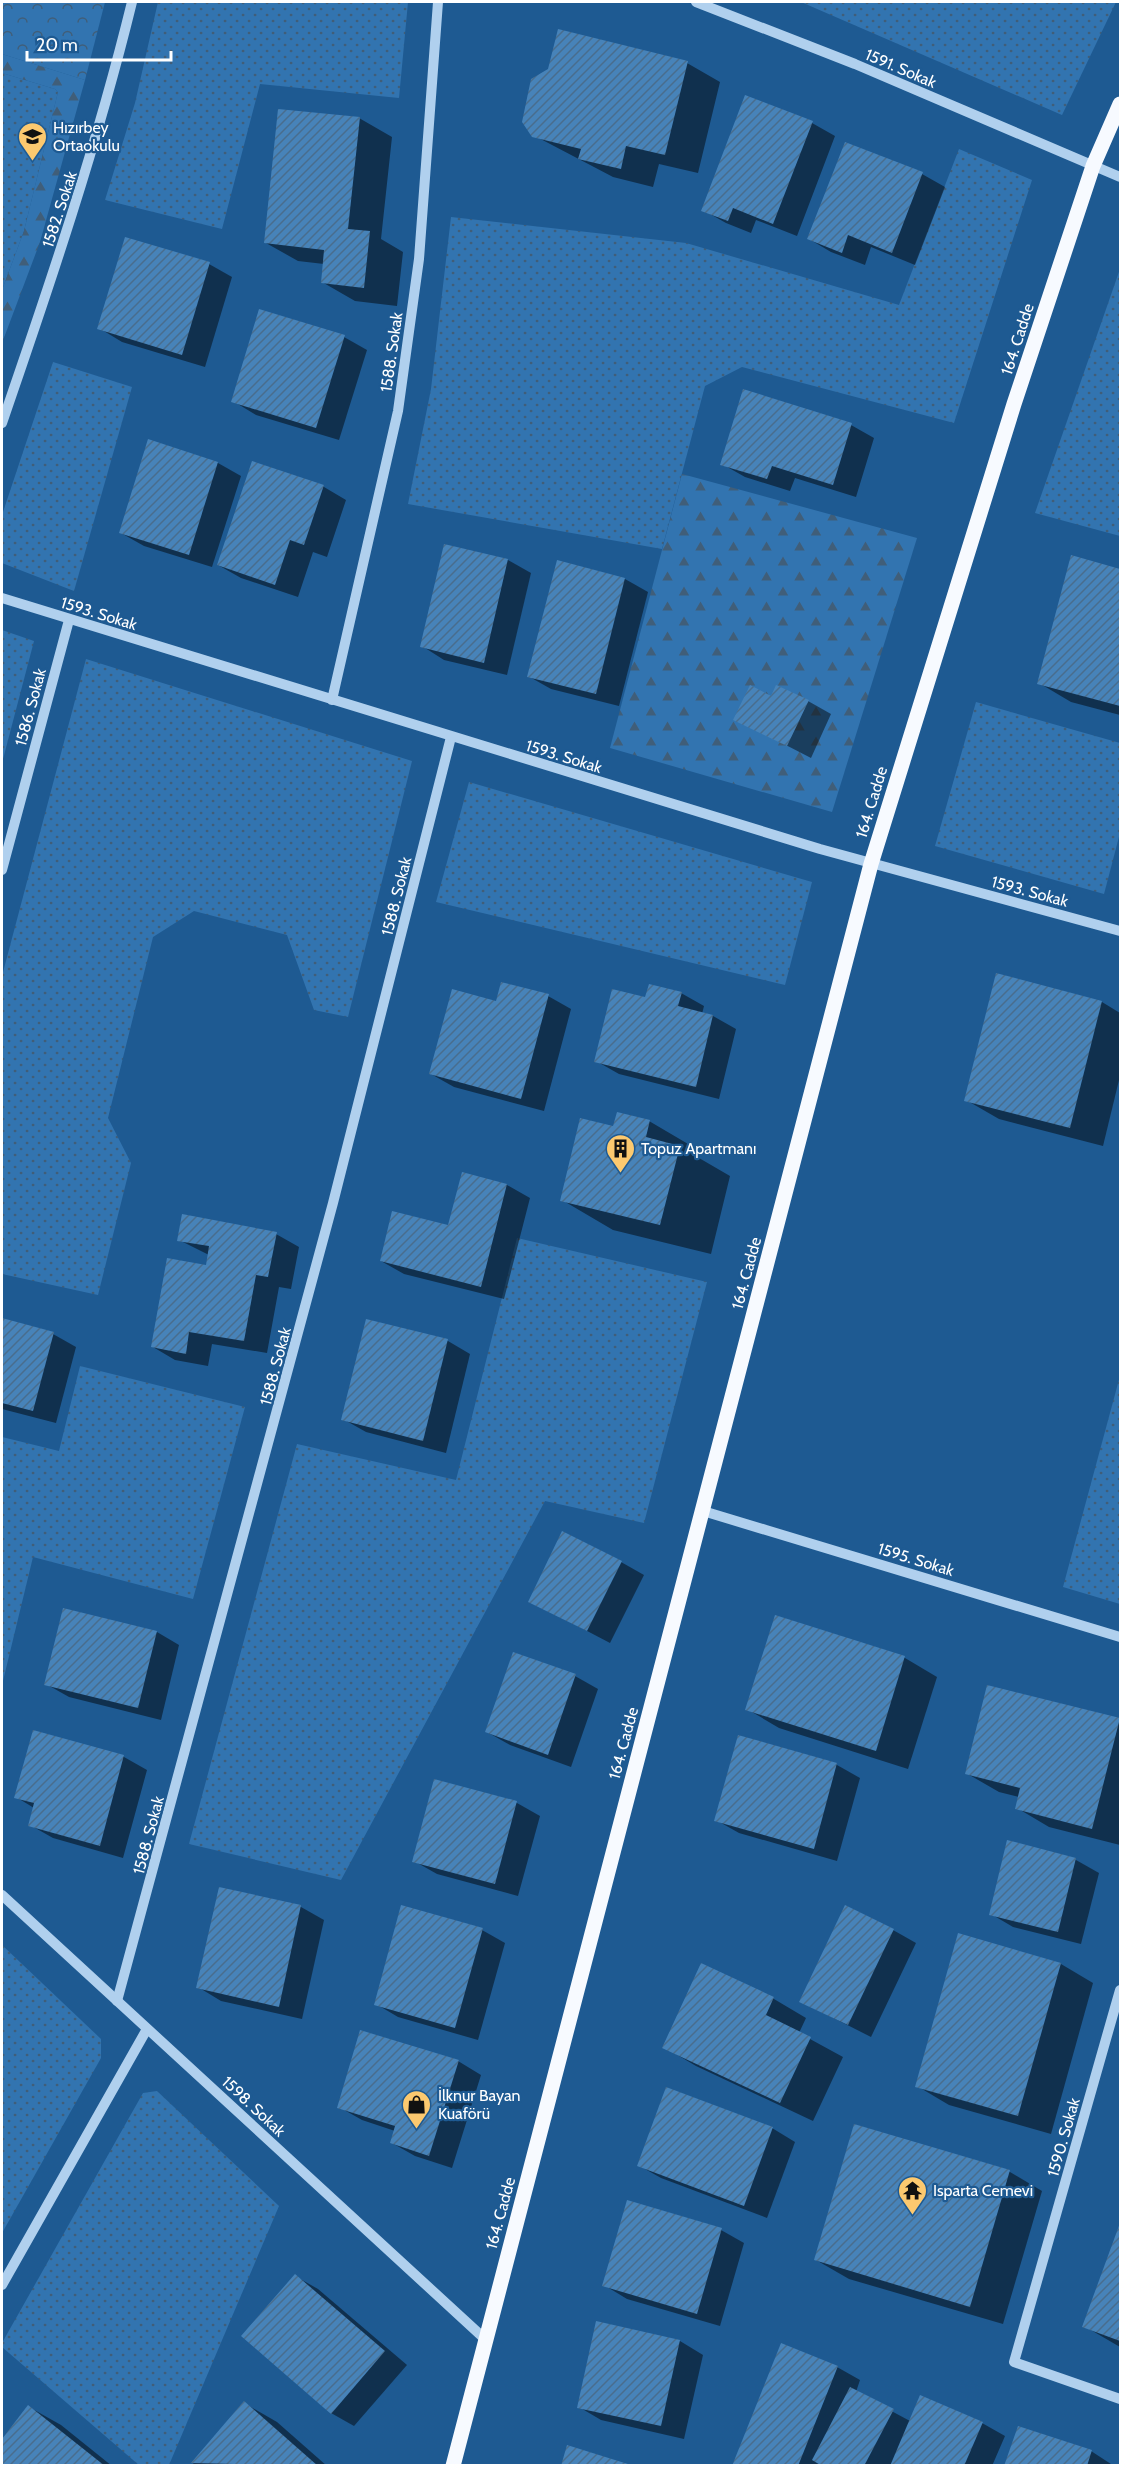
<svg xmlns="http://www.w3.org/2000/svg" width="1122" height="2467" font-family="Cabin,sans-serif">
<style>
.grass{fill:url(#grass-dots)}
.forest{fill:url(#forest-firs)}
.park{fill:url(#park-crowns)}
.shadow{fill:#0007}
.building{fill:url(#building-hatch)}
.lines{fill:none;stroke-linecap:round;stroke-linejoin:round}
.minor{stroke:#b0d0ee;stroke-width:10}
.major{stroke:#f7faff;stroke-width:15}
.labels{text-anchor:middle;stroke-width:4.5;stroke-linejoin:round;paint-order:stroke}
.street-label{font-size:16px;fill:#fff;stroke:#1e5a92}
.poi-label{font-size:16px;fill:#fff;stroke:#1e5a92;text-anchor:start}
</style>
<defs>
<pattern id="grass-dots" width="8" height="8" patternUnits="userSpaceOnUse" patternTransform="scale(1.5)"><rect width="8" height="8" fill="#3274b0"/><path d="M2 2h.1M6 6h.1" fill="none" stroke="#405e79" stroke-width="1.8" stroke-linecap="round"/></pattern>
<pattern id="forest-firs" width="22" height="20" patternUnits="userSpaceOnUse" patternTransform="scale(1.5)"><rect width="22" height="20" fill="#3274b0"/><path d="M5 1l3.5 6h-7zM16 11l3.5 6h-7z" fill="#405e79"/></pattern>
<pattern id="park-crowns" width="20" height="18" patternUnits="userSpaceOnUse" patternTransform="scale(1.5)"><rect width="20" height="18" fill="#3274b0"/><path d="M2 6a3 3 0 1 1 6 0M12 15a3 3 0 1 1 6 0" fill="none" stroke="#405e79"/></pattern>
<pattern id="building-hatch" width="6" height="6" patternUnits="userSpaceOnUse" patternTransform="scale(1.5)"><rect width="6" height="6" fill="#4783b9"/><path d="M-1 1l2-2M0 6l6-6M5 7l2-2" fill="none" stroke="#496d8d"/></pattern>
</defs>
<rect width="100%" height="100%" fill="#1e5a92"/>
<g class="grass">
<polygon points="158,2 408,2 399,98 260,84 222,229 105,200 135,103"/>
<polygon points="801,2 1116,2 1062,115"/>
<polygon points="2,73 55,89 58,92 24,231 2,290"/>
<polygon points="959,149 1032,180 954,423 742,367 705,386 662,549 408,504 431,389 451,217 686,243 899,305"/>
<polygon points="1120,269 1120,536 1035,513"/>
<polygon points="53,362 132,387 74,591 2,563 2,515"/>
<polygon points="2,630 34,641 2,763"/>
<polygon points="86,659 412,761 348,1017 314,1010 287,935 194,911 153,937 108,1118 131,1163 98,1295 2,1274 2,976"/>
<polygon points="976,702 1120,743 1120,833 1104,894 935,846"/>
<polygon points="469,782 812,882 785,985 436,902"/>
<polygon points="517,1238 707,1282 644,1523 545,1501 341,1880 189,1844 297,1444 456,1480"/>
<polygon points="80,1366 245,1407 193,1599 33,1557 2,1685 2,1437 59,1451"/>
<polygon points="1120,1376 1120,1604 1063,1587"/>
<polygon points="2,1945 101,2039 101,2058 2,2233"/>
<polygon points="157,2091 279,2206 169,2465 140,2466 2,2347 2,2343 143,2093"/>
</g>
<g class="forest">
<polygon points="2,54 85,80 40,242 2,343 2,290 24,231 58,92 55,89 2,73"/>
<polygon points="682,474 917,538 832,812 610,748"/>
</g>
<polygon class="park" points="2,2 105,2 85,80 2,54"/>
<g class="shadow">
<polygon points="687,63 720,82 698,173 659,164 653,187 613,177 533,135"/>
<polygon points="359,118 392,137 381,239 403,252 397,306 355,301 322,282 324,264 298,261 266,243"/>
<polygon points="812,123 835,136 797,236 756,220 751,233 726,223 703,210"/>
<polygon points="922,174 945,187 915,265 871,247 865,265 831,252 809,239"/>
<polygon points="209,264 232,277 205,367 122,342 99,328"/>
<polygon points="344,337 367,350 339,440 256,415 233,401"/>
<polygon points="851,425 874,438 856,497 795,478 790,491 745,477 722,464"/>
<polygon points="149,441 218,463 241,476 212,567 144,546 121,533"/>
<polygon points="253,463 324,487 346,500 327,557 313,552 298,597 241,578 218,565"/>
<polygon points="445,545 508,560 531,573 507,675 444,660 422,646"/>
<polygon points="1072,557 1120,570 1120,715 1071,702 1039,683"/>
<polygon points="558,562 625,579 648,592 619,706 551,689 528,676"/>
<polygon points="772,698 808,701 831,714 811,758 735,719"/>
<polygon points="998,975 1102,1002 1120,1013 1120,1076 1103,1146 999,1119 966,1100"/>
<polygon points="681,993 704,1006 702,1014 713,1016 736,1029 719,1099 619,1074 596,1061 646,999"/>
<polygon points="548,996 571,1009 544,1111 454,1087 431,1074 497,1003"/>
<polygon points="649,1121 700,1151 699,1158 730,1176 711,1254 613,1230 562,1200 614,1127"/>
<polygon points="463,1173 507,1185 530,1198 504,1299 404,1274 381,1261 449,1227"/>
<polygon points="276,1234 299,1247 291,1289 279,1287 267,1353 212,1344 208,1366 175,1360 153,1347 207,1267 209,1255 179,1240"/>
<polygon points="2,1320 53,1334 76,1347 56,1423 2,1409"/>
<polygon points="367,1321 448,1341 470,1354 446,1453 366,1432 343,1419"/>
<polygon points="621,1562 644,1575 610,1643 530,1601"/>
<polygon points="776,1617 905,1658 937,1677 908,1769 779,1728 747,1709"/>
<polygon points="157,1632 179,1645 161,1720 69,1697 46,1684"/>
<polygon points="575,1676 598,1689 571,1767 510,1745 487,1732"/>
<polygon points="1119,1720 1120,1845 1049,1827 1017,1808 1019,1797 999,1792 966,1773"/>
<polygon points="34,1732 124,1757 147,1770 123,1858 53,1838 30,1825 34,1808 16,1797"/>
<polygon points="739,1737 837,1765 860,1778 837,1861 739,1833 716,1820"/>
<polygon points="435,1781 517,1803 540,1816 518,1896 437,1874 414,1861"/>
<polygon points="1009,1842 1076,1860 1099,1873 1081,1944 1013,1927 991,1914"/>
<polygon points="220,1888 301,1907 324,1920 302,2019 221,2001 198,1987"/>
<polygon points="482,1930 505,1943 478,2040 398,2017 376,2004"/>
<polygon points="893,1930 916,1943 871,2037 800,2001"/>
<polygon points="1061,1964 1093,1983 1051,2134 949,2105 917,2086"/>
<polygon points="702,1965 774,1999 806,2018 799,2033 843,2057 813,2121 696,2066 664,2047"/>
<polygon points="458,2061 481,2075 452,2168 415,2156 392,2143 395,2131 362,2120 339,2107"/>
<polygon points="855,2126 1010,2172 1042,2191 1003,2324 849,2279 816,2260"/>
<polygon points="772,2128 795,2142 767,2218 661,2178 638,2165"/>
<polygon points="1120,2226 1120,2347 1084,2326"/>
<polygon points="721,2230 744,2243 720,2326 627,2299 604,2285"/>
<polygon points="295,2276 318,2289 407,2365 354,2426 331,2413"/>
<polygon points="680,2341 703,2355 684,2439 601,2420 579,2407"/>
<polygon points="837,2367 860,2380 856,2392 910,2421 982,2423 1005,2436 992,2466 734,2466"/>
<polygon points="244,2403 277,2422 327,2466 195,2466 193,2463"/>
<polygon points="29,2407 61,2425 112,2466 2,2466 2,2441"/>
<polygon points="1091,2451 1114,2466 1006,2466"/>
</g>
<g class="building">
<polygon points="558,29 688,61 665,155 626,146 621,169 578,159 581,149 532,137 522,122 531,79 548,69"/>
<polygon points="745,95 813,121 773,224 733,208 728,221 701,211"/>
<polygon points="278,109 360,117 348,229 370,231 364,288 321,283 324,250 264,243"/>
<polygon points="845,142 923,172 892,253 848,235 842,253 807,239"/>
<polygon points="125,237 210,262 182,355 97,329"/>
<polygon points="259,309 345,335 316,428 231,402"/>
<polygon points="743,389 852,423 833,485 772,466 767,479 720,465"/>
<polygon points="148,439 218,462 189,555 119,533"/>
<polygon points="252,461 324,485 304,545 290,540 275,585 217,565"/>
<polygon points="444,544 508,559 484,663 420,647"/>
<polygon points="1071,555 1120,569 1120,706 1037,684"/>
<polygon points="557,560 625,578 596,694 527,677"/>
<polygon points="750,685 771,696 776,685 809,700 787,746 733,720"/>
<polygon points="996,973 1102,1001 1070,1128 964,1101"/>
<polygon points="501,982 549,994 521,1099 429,1074 452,989 496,1001"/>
<polygon points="649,984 682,992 678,1006 713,1015 696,1087 594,1062 612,989 645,997"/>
<polygon points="617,1112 650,1120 646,1137 680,1146 660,1225 560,1201 580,1118 613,1126"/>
<polygon points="462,1172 507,1184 481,1287 380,1261 392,1211 448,1225"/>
<polygon points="182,1214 277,1232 268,1277 256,1275 244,1341 189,1332 186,1354 151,1347 167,1258 206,1265 209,1246 177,1241"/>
<polygon points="2,1318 54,1332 33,1411 2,1403"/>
<polygon points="366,1319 448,1339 423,1441 341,1420"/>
<polygon points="562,1531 622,1561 587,1631 528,1602"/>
<polygon points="63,1608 157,1631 138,1708 44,1685"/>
<polygon points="775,1615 905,1656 876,1751 745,1710"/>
<polygon points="513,1652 576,1674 548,1755 485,1732"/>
<polygon points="987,1685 1120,1718 1092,1829 1015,1809 1020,1788 965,1774"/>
<polygon points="33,1730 124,1755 100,1846 28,1826 34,1803 14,1798"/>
<polygon points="738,1735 837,1763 814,1849 714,1821"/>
<polygon points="434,1779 517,1801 495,1884 412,1862"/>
<polygon points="1007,1840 1076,1858 1058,1932 989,1915"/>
<polygon points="219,1887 301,1905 279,2007 196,1988"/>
<polygon points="401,1905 483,1928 455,2028 374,2005"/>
<polygon points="845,1905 894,1929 848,2025 799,2002"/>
<polygon points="958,1933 1061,1963 1018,2116 915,2087"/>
<polygon points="701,1963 774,1997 766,2015 811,2037 780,2103 662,2048"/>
<polygon points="360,2030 459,2060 429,2156 390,2143 395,2126 337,2108"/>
<polygon points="666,2087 773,2127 744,2206 637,2166"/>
<polygon points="854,2124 1010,2170 970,2307 814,2260"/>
<polygon points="627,2200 722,2228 697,2314 602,2286"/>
<polygon points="1120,2223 1120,2341 1082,2327"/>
<polygon points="295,2274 385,2351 331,2414 241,2336"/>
<polygon points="596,2321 680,2340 661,2426 577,2408"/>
<polygon points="781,2343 838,2366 798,2466 732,2466"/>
<polygon points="850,2387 894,2409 864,2466 822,2466 812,2460"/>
<polygon points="920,2395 983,2422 964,2466 890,2466"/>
<polygon points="244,2401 318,2466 191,2463"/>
<polygon points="28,2405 105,2466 2,2466 2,2439"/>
<polygon points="1018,2426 1092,2450 1087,2466 1004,2466"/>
<polygon points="567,2445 631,2465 631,2466 561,2466"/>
</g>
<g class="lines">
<g class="minor">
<polyline points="696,2 855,64 1120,177"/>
<path d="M 2,423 C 50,284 97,145 132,2"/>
<polyline points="2,598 820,849 1120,931"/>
<polyline points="332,700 398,411 419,259 438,2"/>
<polyline points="2,870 69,620"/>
<polyline points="703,1511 1120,1637"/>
<polyline points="2,1895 486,2340"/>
<polyline points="1120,1990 1014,2362 1120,2399"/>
<polyline points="117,2001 333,1203 451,737"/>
<polyline points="2,2285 147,2029"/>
</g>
<polyline class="major" points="453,2466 871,864 1014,404 1093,166 1120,104"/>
</g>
<defs>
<symbol id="school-pin" viewBox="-11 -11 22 30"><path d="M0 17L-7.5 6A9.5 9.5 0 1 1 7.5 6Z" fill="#fcc96f" stroke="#1e5a92"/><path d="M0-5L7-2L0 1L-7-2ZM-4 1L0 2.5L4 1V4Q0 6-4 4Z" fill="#111"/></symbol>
<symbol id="building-pin" viewBox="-11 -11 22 30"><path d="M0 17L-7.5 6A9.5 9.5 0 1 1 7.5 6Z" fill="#fcc96f" stroke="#1e5a92"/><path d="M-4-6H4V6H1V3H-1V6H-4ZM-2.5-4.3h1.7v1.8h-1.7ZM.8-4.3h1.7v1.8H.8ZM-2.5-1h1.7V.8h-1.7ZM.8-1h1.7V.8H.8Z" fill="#111"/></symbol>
<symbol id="shop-pin" viewBox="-11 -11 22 30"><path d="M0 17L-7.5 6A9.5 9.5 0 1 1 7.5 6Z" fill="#fcc96f" stroke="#1e5a92"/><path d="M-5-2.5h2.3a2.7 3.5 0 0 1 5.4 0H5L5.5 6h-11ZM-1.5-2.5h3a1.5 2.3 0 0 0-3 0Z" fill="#111"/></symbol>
<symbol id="temple-pin" viewBox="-11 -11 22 30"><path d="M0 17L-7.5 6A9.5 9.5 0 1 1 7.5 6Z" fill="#fcc96f" stroke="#1e5a92"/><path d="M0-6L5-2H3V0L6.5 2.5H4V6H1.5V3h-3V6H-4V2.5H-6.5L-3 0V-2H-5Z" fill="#111"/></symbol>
</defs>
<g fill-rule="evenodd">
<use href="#school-pin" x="16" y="120" width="33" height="45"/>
<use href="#building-pin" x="604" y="1132" width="33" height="45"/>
<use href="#shop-pin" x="400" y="2088" width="33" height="45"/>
<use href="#temple-pin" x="896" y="2174" width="33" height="45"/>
</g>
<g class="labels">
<g class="street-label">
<text transform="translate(901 68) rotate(23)" y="6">1591. Sokak</text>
<text transform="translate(59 209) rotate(-72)" y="6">1582. Sokak</text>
<text transform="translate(1017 339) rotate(-72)" y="6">164. Cadde</text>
<text transform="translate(391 352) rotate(-82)" y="6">1588. Sokak</text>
<text transform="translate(99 613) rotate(17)" y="6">1593. Sokak</text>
<text transform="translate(30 707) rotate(-75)" y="6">1586. Sokak</text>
<text transform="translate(564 756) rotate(17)" y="6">1593. Sokak</text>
<text transform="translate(871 802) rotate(-73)" y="6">164. Cadde</text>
<text transform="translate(1030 891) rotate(15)" y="6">1593. Sokak</text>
<text transform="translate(396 896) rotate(-76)" y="6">1588. Sokak</text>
<text transform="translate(746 1273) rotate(-75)" y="6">164. Cadde</text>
<text transform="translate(275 1366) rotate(-75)" y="6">1588. Sokak</text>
<text transform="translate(916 1559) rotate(17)" y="6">1595. Sokak</text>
<text transform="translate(623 1743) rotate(-75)" y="6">164. Cadde</text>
<text transform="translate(148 1835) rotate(-75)" y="6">1588. Sokak</text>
<text transform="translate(254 2106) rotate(43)" y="6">1598. Sokak</text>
<text transform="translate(1063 2137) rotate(-74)" y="6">1590. Sokak</text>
<text transform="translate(500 2213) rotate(-75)" y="6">164. Cadde</text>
</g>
<g class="poi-label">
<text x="53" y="133">Hızırbey<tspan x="53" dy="18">Ortaokulu</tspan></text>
<text x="641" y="1154">Topuz Apartmanı</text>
<text x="438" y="2101">İlknur Bayan<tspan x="438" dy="18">Kuaförü</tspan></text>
<text x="933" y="2196">Isparta Cemevi</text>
</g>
</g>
<rect width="1122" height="2467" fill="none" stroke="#ffffff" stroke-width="6"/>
<path d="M27 51v9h144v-9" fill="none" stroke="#ffffff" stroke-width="3"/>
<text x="36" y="51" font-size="18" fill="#ffffff" stroke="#1e5a92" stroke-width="4.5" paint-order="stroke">20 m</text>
</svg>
